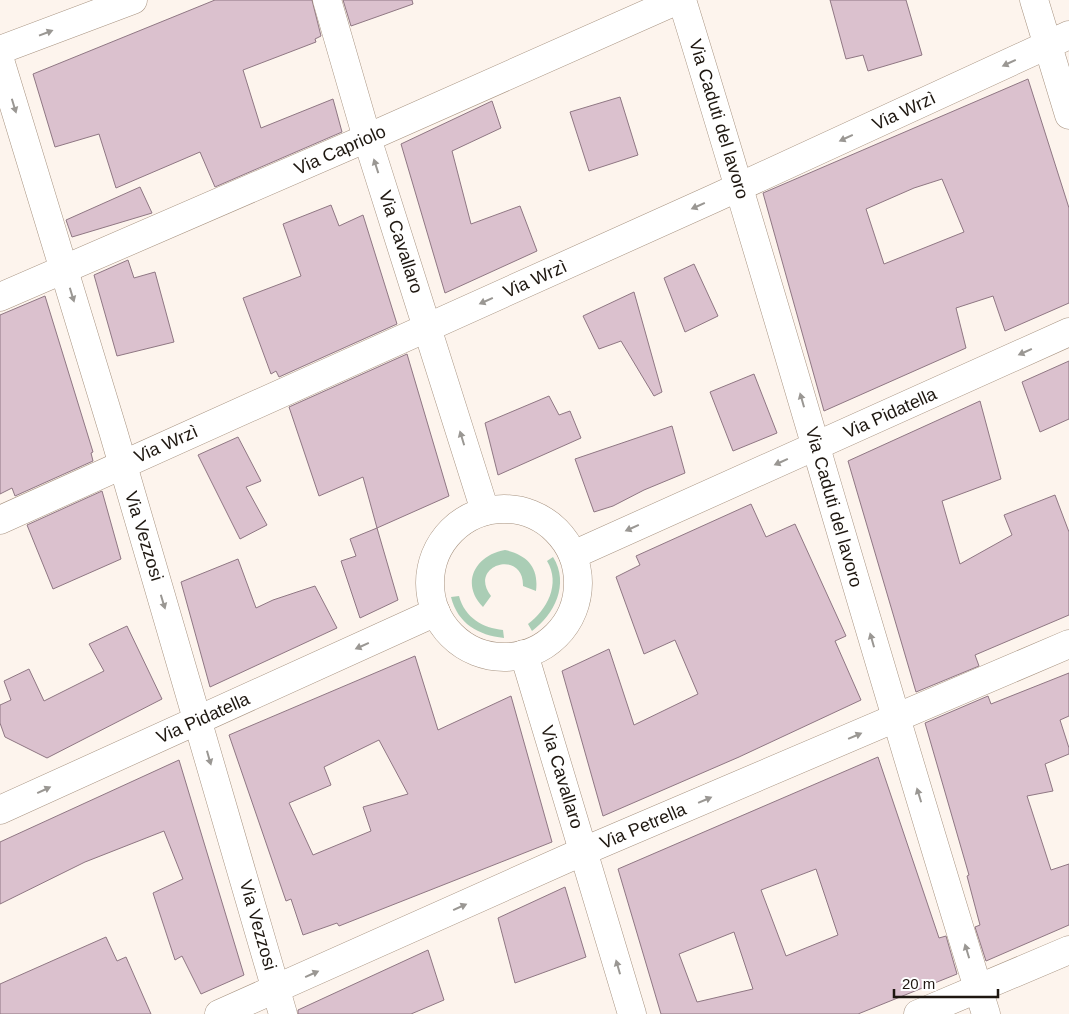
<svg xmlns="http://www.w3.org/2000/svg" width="1069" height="1014" font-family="Arial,sans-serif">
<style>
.green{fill:#aacdb5}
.building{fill:#dbc1ce;stroke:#8f7783;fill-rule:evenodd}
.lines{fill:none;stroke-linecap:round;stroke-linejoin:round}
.minor-casing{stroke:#a79381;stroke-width:29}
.minor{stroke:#fff;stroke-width:28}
.oneway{fill:#9a9793}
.labels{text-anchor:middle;stroke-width:5;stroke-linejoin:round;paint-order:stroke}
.street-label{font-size:18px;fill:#1e1710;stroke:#fff}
</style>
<rect width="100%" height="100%" fill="#fdf4ed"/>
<g class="green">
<path d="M 505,550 C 527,555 539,567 536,591 L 523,586 C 524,548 467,565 491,596 L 483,607 C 460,584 475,555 505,550 Z"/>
<path d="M 553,557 C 570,584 554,615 532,631 L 528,624 C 547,610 561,584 547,561 Z"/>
<path d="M 459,596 C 465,618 483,628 503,630 L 504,638 C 478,635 458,624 451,597 Z"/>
</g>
<g class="building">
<polygon points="215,0 312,0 321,36 315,39 316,42 243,70 261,128 333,99 342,132 215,187 200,152 116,188 99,134 55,147 33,74"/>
<polygon points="343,0 412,0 413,4 351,26"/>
<polygon points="830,0 906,0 922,55 868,71 863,55 846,59"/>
<path d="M 1028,79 L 1069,208 L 1069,303 L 1005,331 L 993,296 L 956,308 L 966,348 L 824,411 L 763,193 ZM 942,179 L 964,232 L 884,264 L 866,209 L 914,188 Z"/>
<polygon points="620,97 638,155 589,171 570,112"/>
<polygon points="492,101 501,128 452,151 471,224 520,206 537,251 445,293 401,144"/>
<polygon points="140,187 152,213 72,237 66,220"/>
<polygon points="331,205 339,226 363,215 397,324 279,377 276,371 271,374 243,298 301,276 283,224"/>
<polygon points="128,260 134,278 155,272 174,342 117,356 94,275"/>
<polygon points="694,264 718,316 685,332 664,278"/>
<polygon points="634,292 662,392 654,396 621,341 599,349 583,316"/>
<polygon points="45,296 93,452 91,453 93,461 15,496 12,488 0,494 0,315"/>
<polygon points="407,354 449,496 377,528 363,477 319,496 289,407"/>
<polygon points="1069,361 1069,419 1040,432 1022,382"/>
<polygon points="754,374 777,433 733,451 710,392"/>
<polygon points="549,396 559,415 570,411 581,438 498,475 485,423"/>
<polygon points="980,401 1001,479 942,501 960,564 1012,535 1004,515 1055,495 1069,532 1069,615 975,655 979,666 916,692 848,461"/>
<polygon points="672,426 685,473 644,490 613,506 594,512 575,459"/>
<polygon points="238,437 261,481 246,487 267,525 240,539 198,455"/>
<polygon points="102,491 121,559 53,589 27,525"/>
<polygon points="751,504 766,537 795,524 846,636 835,641 861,700 739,757 603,816 562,671 609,649 634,725 698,694 675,640 644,654 616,577 640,565 636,556"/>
<polygon points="377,528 398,600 360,618 341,561 356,556 350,539"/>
<polygon points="238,559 256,608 273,600 315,586 337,628 210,687 181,582"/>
<polygon points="127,626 162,699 47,758 5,737 0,723 0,705 11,700 4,681 29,669 44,701 104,671 89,644"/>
<path d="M 415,656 L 438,730 L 511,696 L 552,842 L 339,926 L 337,923 L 303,935 L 291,899 L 286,901 L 229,735 ZM 379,740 L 408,794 L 363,807 L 371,831 L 313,855 L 289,803 L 331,785 L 324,767 Z"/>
<polygon points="1069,673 1069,716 1060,720 1069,748 1069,754 1045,764 1053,791 1027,796 1051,870 1069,864 1069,925 986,961 975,927 980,925 967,876 969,875 925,723 988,696 991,704"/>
<path d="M 878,757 L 939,938 L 946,936 L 957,974 L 858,1014 L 661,1014 L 618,869 ZM 816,869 L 838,935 L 786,956 L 761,890 ZM 734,932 L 753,989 L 697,1002 L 679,954 Z"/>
<polygon points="179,760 244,975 201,994 182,956 175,960 153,893 183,879 164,831 85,862 0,904 0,842"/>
<polygon points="565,887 586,957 515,983 498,918"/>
<polygon points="106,937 117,961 126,957 151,1014 0,1014 0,984"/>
<polygon points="428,950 444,1000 411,1014 298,1014 298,1010"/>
</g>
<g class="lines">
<defs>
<g id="minor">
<polyline points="327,0 367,138 485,511"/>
<path d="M 682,0 C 786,337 881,677 986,1014"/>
<polyline points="1034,0 1069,115"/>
<polyline points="0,50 133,0"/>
<polyline points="0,60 113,431 283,1014"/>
<polyline points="0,297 367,138 678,0"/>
<circle cx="504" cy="583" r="74"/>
<polyline points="0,520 715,198 1069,35"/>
<polyline points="573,555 1069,332"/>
<polyline points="524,654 632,1014"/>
<polyline points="0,810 436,612"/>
<polyline points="219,1014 584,851 1069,644"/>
<polyline points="918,1014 1069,950"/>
</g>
</defs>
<use href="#minor" class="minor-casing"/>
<use href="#minor" class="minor"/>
</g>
<defs><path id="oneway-solid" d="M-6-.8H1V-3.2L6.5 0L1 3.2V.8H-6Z" transform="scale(1.25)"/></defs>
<g class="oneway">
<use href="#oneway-solid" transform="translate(46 33) rotate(-21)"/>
<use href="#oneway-solid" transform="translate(1009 63) rotate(155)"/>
<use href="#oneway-solid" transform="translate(14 106) rotate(73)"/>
<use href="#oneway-solid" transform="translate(846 138) rotate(155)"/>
<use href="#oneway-solid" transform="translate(376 166) rotate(-108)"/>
<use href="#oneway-solid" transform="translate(698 206) rotate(156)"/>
<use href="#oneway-solid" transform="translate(72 295) rotate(73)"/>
<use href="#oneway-solid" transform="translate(486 301) rotate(156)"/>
<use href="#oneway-solid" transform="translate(1025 352) rotate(156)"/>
<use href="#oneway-solid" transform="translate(802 400) rotate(-106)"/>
<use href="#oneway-solid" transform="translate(462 438) rotate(-107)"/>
<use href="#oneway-solid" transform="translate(781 462) rotate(156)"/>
<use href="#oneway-solid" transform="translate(632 528) rotate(156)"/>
<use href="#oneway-solid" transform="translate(163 602) rotate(73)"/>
<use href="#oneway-solid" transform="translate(872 640) rotate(-106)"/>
<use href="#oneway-solid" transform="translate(362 646) rotate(156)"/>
<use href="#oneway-solid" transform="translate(855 736) rotate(-23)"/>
<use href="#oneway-solid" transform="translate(209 758) rotate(74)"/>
<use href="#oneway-solid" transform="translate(44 790) rotate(-25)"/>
<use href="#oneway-solid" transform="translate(919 795) rotate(-107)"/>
<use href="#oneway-solid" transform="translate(705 800) rotate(-23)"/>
<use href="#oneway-solid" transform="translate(460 907) rotate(-24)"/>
<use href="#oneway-solid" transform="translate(967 951) rotate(-107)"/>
<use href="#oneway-solid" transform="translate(618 967) rotate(-106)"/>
<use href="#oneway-solid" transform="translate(312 974) rotate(-24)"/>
</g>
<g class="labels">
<g class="street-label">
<text transform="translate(904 111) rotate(-25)" y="6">Via Wrzì</text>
<text transform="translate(719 119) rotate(73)" y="6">Via Caduti del lavoro</text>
<text transform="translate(340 150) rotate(-24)" y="6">Via Capriolo</text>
<text transform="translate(401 242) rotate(72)" y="6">Via Cavallaro</text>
<text transform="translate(535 279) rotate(-24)" y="6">Via Wrzì</text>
<text transform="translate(890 413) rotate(-24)" y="6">Via Pidatella</text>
<text transform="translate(166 444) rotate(-24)" y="6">Via Wrzì</text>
<text transform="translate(834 507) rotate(74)" y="6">Via Caduti del lavoro</text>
<text transform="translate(144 536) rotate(73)" y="6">Via Vezzosi</text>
<text transform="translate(203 718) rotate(-24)" y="6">Via Pidatella</text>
<text transform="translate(562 777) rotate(73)" y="6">Via Cavallaro</text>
<text transform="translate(643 826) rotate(-23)" y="6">Via Petrella</text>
<text transform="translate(258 925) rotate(74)" y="6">Via Vezzosi</text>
</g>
</g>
<path d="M894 989v8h104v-8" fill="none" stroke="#1e1710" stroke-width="2.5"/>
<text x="902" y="989" font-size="15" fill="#1e1710" stroke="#ffffff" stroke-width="4" paint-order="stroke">20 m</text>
</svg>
